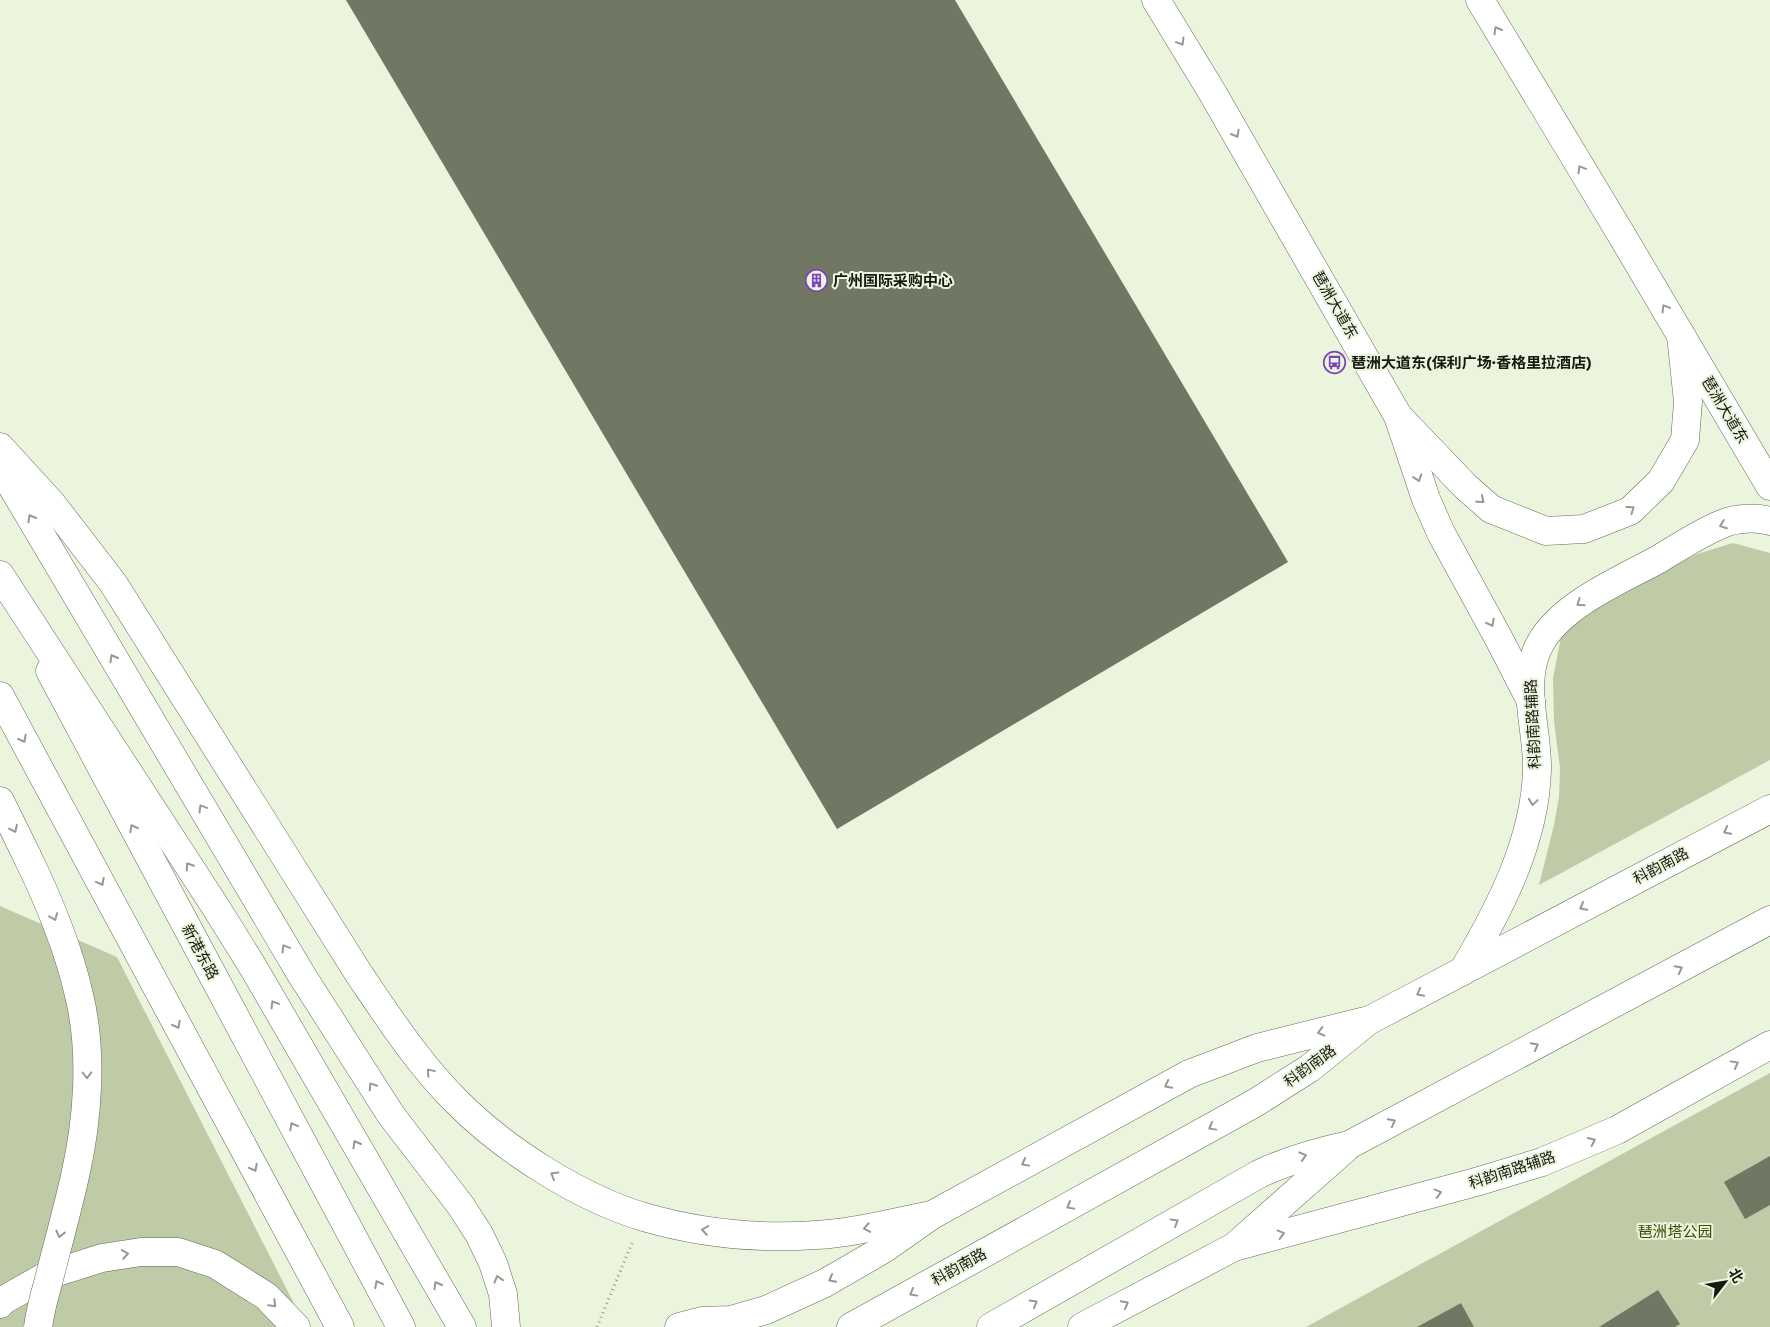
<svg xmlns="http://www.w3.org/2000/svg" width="1770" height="1327" font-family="'Work Sans','Noto Sans SC',sans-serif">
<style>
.green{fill:#becba6}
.building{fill:#707863}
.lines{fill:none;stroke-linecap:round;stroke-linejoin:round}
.minor-casing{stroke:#646b56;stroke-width:29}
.tertiary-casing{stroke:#646b56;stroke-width:29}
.secondary-casing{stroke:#646b56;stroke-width:29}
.primary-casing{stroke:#646b56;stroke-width:29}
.trunk-casing{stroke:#646b56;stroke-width:29}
.path{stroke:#939a88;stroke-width:3;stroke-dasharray:1 4;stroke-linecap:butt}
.minor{stroke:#fff;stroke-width:28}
.tertiary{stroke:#fff;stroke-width:28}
.secondary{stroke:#fff;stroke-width:28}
.primary{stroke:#fff;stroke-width:28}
.trunk{stroke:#fff;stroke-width:28}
.trunk-bridge-casing{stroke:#646b56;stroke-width:29;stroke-linecap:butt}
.trunk-bridge{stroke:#fff;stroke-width:28}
.oneway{stroke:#969893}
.labels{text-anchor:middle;stroke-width:4;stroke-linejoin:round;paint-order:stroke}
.poi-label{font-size:15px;font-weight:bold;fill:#161910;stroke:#ebf4dc;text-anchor:start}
.street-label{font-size:15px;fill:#161910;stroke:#ebf4dc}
.park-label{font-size:15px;fill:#3b4b03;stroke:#ebf4dc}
</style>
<rect width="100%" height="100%" fill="#ebf4dc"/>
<g class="green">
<polygon points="1733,543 1770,553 1770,760 1539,885 1554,825 1559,797 1560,768 1554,722 1553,678 1561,637 1588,613 1649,579 1697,554"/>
<polygon points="0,906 117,957 306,1327 0,1327"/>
<polygon points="1770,1073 1770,1327 1306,1327"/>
</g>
<g class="building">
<polygon points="346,0 955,0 1288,562 837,829"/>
<polygon points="1770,1156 1770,1205 1745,1219 1724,1182"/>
<polygon points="1658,1290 1680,1324 1675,1327 1599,1327"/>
<polygon points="1461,1303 1474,1327 1417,1327"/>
</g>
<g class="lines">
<defs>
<polyline id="minor" points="1398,416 1466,487 1491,509 1546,531 1584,529 1630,511 1661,481 1685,440 1688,402 1681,335"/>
<g id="tertiary">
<polyline points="1156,0 1212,92 1398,416 1426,499 1441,533 1499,639 1531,701"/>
<polyline points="1480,0 1621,234 1770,486"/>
</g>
<g id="secondary">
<path d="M 1463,971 C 1499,910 1535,842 1537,770 C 1538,730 1521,688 1537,650 C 1555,607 1619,581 1659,559 C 1679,547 1700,533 1722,524 C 1736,518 1755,517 1770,521"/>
<polyline points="1234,1247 1476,1182 1542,1162 1617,1130 1770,1045"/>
</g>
<g id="primary">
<polyline points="50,671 401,1327"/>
<polyline points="0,696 340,1327"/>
</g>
<g id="trunk">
<path d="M 0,447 L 52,504 L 113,583 L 359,974 C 389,1018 419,1065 458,1103 C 505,1150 580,1198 644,1217 C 699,1233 759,1239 816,1235 C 855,1233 894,1222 932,1215"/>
<polyline points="0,466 301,974 391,1115 461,1206 479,1234 493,1263 503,1294 506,1327"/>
<polyline points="0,575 215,906 253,967 462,1327"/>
<polyline points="0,801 27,856"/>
<polyline points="0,1304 2,1301 48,1275 102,1258 141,1252 178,1252 215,1264 266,1296 296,1327"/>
<polyline points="679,1327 702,1321 731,1320 766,1310 825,1283 882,1250 932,1215 1189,1074 1257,1048 1365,1021"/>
<polyline points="851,1327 1255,1103 1310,1068 1368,1021 1770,809"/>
<path d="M 991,1327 L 1259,1174 C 1288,1160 1318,1152 1349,1145 L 1770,920"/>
<polyline points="1082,1327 1234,1247 1346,1148"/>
</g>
</defs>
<use href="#minor" class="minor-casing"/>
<use href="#tertiary" class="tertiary-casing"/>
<use href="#secondary" class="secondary-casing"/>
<use href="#primary" class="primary-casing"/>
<use href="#trunk" class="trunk-casing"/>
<polyline class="path" points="597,1327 632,1243"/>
<use href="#minor" class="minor"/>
<use href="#tertiary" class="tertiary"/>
<use href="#secondary" class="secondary"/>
<use href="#primary" class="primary"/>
<use href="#trunk" class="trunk"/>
<defs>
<path id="trunk-bridge" d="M 27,856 C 49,901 68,946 79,995 C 93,1052 88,1119 75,1176 C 67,1212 57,1247 48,1283 C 44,1297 40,1312 38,1327"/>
</defs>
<use href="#trunk-bridge" class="trunk-bridge-casing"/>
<use href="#trunk-bridge" class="trunk-bridge"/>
</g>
<defs><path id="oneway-chevron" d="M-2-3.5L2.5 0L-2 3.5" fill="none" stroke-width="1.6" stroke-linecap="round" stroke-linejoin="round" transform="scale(1.25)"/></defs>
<g class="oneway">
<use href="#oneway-chevron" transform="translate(1497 30) rotate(-120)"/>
<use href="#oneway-chevron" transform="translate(1181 42) rotate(59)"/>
<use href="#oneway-chevron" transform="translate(1236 134) rotate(60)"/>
<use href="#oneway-chevron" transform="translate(1581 169) rotate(-121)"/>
<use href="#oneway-chevron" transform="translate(1665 308) rotate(-121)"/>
<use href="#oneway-chevron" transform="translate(1418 478) rotate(71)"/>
<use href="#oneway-chevron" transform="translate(1481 500) rotate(41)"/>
<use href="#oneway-chevron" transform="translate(1631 509) rotate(-36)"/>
<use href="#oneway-chevron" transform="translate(31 518) rotate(-120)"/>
<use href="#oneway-chevron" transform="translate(1723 525) rotate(159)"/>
<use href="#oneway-chevron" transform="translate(1580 603) rotate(146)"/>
<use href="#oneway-chevron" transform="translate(1491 623) rotate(61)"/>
<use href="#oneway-chevron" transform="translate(113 658) rotate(-120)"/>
<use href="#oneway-chevron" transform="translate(23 739) rotate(61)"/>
<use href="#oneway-chevron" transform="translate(1533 802) rotate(98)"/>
<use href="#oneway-chevron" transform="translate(202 808) rotate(-121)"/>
<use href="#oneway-chevron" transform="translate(133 828) rotate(-118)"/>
<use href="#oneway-chevron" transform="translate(14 829) rotate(64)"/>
<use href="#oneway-chevron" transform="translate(1727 831) rotate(152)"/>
<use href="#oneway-chevron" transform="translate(189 866) rotate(-123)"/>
<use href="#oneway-chevron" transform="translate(101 882) rotate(62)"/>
<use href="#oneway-chevron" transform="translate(1583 907) rotate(152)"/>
<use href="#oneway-chevron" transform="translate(54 917) rotate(69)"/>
<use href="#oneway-chevron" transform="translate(285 948) rotate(-121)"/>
<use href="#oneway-chevron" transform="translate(1679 969) rotate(-28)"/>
<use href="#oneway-chevron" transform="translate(1420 993) rotate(152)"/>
<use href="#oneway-chevron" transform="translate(274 1004) rotate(-121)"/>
<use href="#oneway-chevron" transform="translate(177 1025) rotate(62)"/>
<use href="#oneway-chevron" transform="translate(1321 1032) rotate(166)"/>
<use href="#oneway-chevron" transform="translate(1535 1046) rotate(-28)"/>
<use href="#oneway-chevron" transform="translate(1735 1064) rotate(-29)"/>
<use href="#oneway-chevron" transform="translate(430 1072) rotate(-130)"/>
<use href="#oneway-chevron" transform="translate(87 1075) rotate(89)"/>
<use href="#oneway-chevron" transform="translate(1168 1085) rotate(153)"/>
<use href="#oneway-chevron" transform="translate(372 1086) rotate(-123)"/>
<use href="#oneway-chevron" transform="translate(1392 1122) rotate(-28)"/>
<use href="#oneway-chevron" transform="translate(293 1126) rotate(-118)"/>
<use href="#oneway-chevron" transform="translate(1212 1127) rotate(151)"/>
<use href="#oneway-chevron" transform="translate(1592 1141) rotate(-25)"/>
<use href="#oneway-chevron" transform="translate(356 1144) rotate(-120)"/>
<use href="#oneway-chevron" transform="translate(1303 1156) rotate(-17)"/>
<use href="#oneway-chevron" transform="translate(1025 1163) rotate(151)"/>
<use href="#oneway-chevron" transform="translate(254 1168) rotate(62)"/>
<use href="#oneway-chevron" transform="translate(554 1175) rotate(-150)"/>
<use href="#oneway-chevron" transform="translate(1438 1193) rotate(-15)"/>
<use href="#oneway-chevron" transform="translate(1070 1206) rotate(151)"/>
<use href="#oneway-chevron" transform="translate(1175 1222) rotate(-30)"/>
<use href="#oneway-chevron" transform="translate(867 1228) rotate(169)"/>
<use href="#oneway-chevron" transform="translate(705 1230) rotate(-171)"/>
<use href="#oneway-chevron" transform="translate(60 1234) rotate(104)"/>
<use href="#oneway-chevron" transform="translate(1281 1234) rotate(-15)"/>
<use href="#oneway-chevron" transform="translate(125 1254) rotate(-9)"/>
<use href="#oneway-chevron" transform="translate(498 1279) rotate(-107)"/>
<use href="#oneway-chevron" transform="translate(832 1279) rotate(152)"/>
<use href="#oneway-chevron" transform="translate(378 1284) rotate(-118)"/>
<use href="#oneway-chevron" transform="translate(437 1285) rotate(-120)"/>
<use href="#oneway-chevron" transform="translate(913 1293) rotate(151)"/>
<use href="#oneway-chevron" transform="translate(1034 1303) rotate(-30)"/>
<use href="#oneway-chevron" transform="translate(273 1304) rotate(45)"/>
<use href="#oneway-chevron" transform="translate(1125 1304) rotate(-28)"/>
</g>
<defs>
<symbol id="building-ring" viewBox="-11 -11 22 22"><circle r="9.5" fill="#ebf4dc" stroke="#7d43ba" stroke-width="1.5"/><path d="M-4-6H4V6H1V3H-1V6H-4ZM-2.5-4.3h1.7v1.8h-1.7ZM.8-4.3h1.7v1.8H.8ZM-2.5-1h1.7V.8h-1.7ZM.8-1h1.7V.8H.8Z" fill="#7d43ba"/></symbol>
<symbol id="bus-ring" viewBox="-11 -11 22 22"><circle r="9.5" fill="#ebf4dc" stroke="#7d43ba" stroke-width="1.5"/><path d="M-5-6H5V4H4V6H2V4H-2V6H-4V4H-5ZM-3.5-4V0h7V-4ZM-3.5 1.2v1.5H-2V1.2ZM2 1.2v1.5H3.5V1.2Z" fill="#7d43ba"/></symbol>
</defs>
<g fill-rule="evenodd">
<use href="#building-ring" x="804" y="268" width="25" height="25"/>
<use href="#bus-ring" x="1322" y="350" width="25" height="25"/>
</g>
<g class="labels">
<g class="poi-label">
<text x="833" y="286">广州国际采购中心</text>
<text x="1351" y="368">琶洲大道东(保利广场·香格里拉酒店)</text>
</g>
<g class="street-label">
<text transform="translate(1335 305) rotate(60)" y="5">琶洲大道东</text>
<text transform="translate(1725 410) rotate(59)" y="5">琶洲大道东</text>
<text transform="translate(1533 724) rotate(-93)" y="5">科韵南路辅路</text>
<text transform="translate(1661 866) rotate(-28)" y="5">科韵南路</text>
<text transform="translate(200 952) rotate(62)" y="5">新港东路</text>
<text transform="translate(1310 1066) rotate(-36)" y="5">科韵南路</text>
<text transform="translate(1512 1170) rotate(-18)" y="5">科韵南路辅路</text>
<text transform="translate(959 1267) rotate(-29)" y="5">科韵南路</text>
</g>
<g class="park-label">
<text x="1675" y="1237">琶洲塔公园</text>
</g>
</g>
<g transform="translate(1725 1282) rotate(59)" stroke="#ebf4dc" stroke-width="4" paint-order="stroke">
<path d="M0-4L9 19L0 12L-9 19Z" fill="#161910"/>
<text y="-8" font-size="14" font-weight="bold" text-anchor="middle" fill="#161910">北</text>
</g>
</svg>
